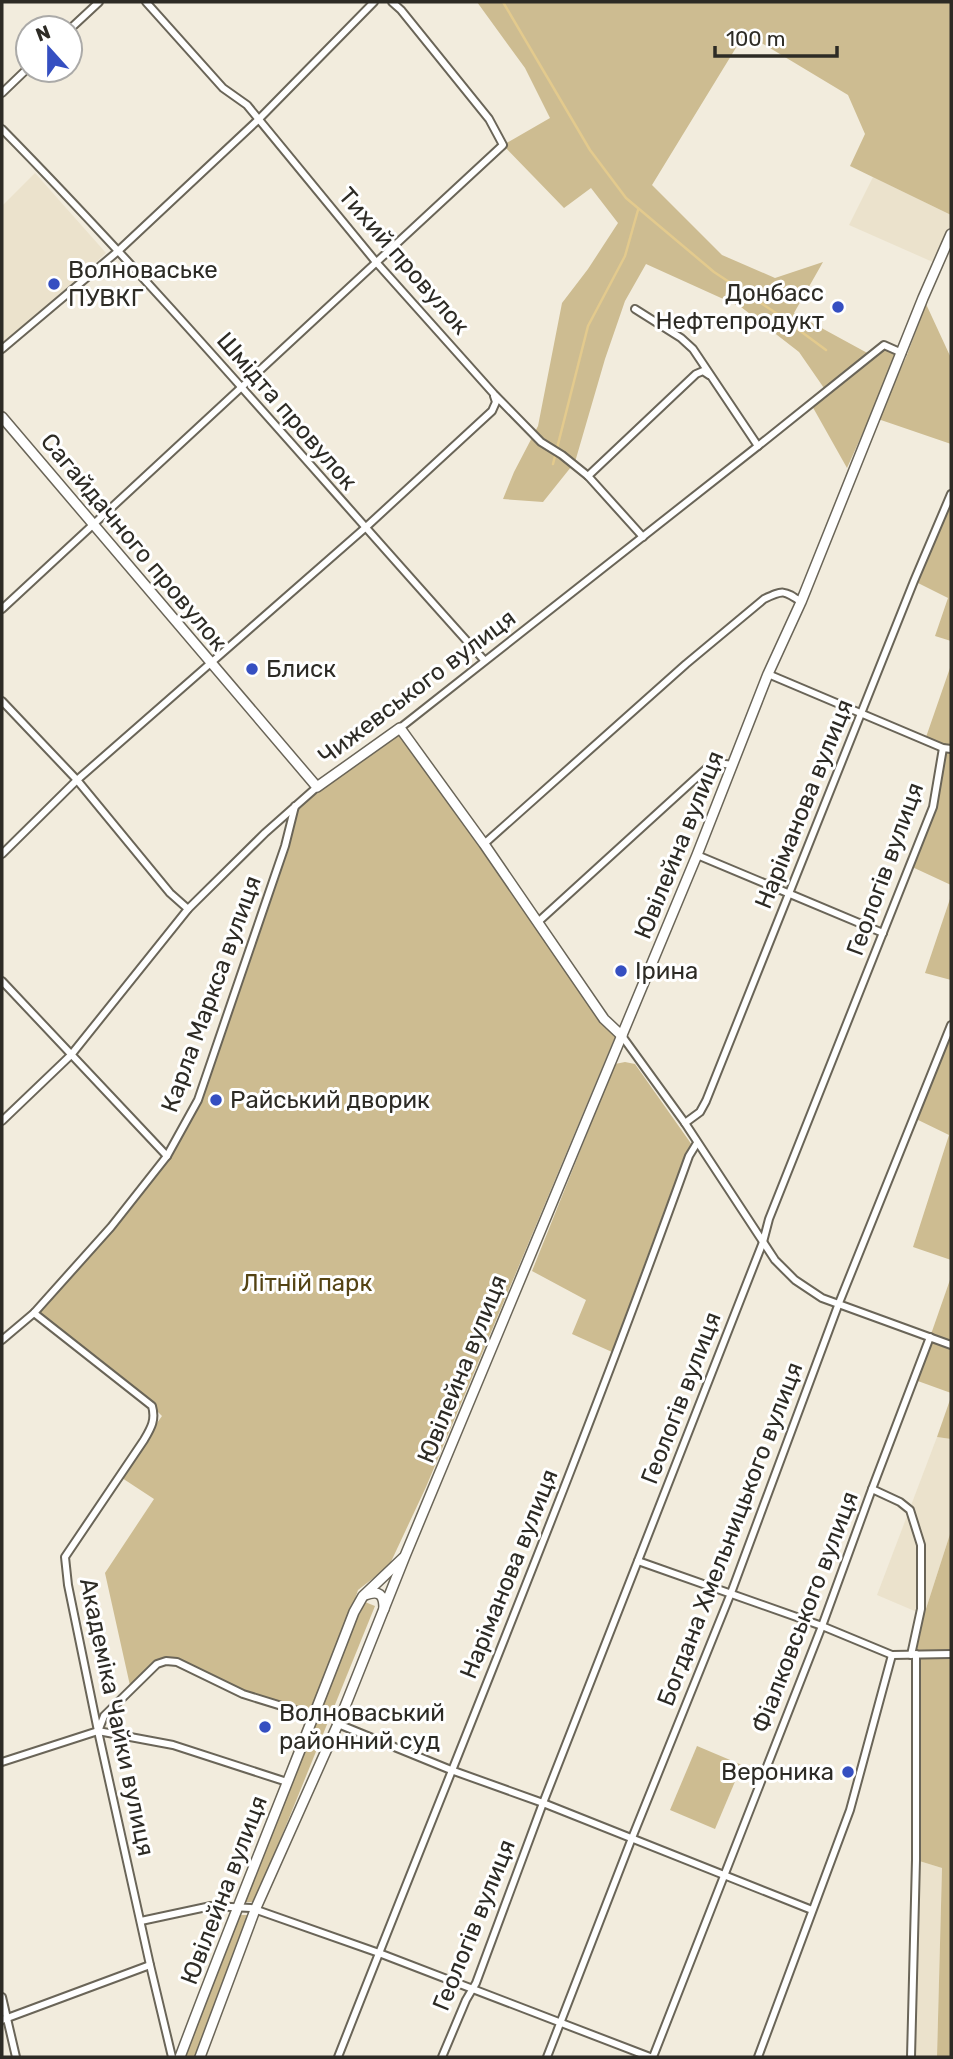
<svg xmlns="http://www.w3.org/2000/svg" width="953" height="2059" font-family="Rubik,sans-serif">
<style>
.built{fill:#ebe2cc}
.green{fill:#cdbc91}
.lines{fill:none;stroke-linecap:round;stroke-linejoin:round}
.stream{stroke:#e3ca8d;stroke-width:2.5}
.street-casing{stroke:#6a6558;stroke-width:10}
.secondary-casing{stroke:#6a6558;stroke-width:12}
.street{stroke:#fff;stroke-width:6}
.secondary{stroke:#fff;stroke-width:9}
.poi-dot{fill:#354fc1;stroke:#fff;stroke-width:2.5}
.labels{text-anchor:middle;stroke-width:6;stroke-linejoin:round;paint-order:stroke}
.street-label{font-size:24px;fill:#2d2b25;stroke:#fff}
.poi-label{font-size:24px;fill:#2d2b25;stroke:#fff;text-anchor:start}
.park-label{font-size:24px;fill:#544313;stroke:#fff}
</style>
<rect width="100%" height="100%" fill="#f2ecdd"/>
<g class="built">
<polygon points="35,173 106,253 4,345 2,343 2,206"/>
<polygon points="873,177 951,215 951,225 935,263 849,225"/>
<polygon points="937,1437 951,1439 951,1531 924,1615 877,1595"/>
<polygon points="916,1860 942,1868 937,2057 912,2057"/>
</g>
<g class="green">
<polygon points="477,2 951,2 951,215 850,166 865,134 848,95 745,33 652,185 722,255 775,278 823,262 794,313 871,355 884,345 899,352 847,468 811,404 826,391 799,352 741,307 646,264 625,301 605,359 575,462 543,502 503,499 514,472 538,426 562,303 588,269 618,223 591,188 564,208 503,145 550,118 525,68"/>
<polygon points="926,304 951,358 951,444 878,419 907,355"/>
<polygon points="951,487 951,641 935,636 948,598 914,581"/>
<polygon points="951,665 951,885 910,866 933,807 943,748 925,740"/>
<polygon points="400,728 558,953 618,1030 426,1487 389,1566 358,1590 351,1611 310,1710 243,1694 177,1662 157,1664 131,1690 105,1573 154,1499 119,1476 162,1416 152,1406 34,1313 111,1227 167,1156 198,1100 285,846 295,806"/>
<polygon points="951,896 951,980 925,973"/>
<polygon points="951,1025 951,1260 913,1247 949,1135 914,1118"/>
<polygon points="625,1062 635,1064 692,1145 686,1152 612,1352 572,1334 586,1300 532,1271 615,1064"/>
<polygon points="951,1277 951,1393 915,1380"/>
<polygon points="951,1397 951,1439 937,1437"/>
<polygon points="951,1531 951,2057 937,2057 942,1868 916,1860 916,1654 924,1615"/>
<polygon points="360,1600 375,1606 255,1902 241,1902"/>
<polygon points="697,1746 742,1765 715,1829 670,1810"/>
<polygon points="237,1915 251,1915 195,2057 182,2057"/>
</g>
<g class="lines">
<g class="stream">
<polyline points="503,2 590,150 626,198 714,272 776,313 826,350"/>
<polyline points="553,464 588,326 625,256 638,210"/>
</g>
<defs>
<g id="street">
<polyline points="146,2 223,88 247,105 376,262 494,394 541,442 562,455 588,476 643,537"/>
<polyline points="70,29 99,2"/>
<polyline points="2,93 28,68"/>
<path d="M 2,129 C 170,300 324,483 484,660"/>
<polyline points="635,309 681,338 693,349 758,446"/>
<polyline points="2,349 117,252 259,119 374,2"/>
<polyline points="588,476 696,374 703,371 709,375"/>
<polyline points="2,609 503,145 489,119 401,10 392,2"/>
<polyline points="768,674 943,748 951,749"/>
<polyline points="2,701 77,780 170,893 188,909"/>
<polyline points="400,728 758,446 884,345 902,353"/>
<path d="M 484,844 L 686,664 L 764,599 C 783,590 784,590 801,602"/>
<polyline points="2,854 77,780 365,528 492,411 496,402 494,396"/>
<polyline points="697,855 883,933"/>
<polyline points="538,922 706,769 717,763 733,765"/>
<polyline points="2,981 167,1156"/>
<polyline points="622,1036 685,1123 775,1260 795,1280 822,1298 951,1345"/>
<polyline points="2,1121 71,1055 188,909 265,833 317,787"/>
<polyline points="685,1123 700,1112 706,1101 914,581 951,494"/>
<path d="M 34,1313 L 152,1406 C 156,1420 151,1428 144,1440 L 65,1557 L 68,1585 L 98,1731 L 150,1965 L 172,2057"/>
<polyline points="2,1340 34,1313 111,1227 167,1156 198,1100 285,846 295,806"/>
<polyline points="872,1489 900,1502 910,1510 921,1545 921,1609 911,1655"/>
<polyline points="638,1561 822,1626 892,1655 951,1654"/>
<polyline points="338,1724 451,1770 543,1803 812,1910"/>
<polyline points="99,1729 104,1716 157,1664 166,1661 177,1662 243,1694 314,1716"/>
<polyline points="2,1762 98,1731 173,1745 287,1782"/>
<polyline points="141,1921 211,1906 251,1908 379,1953 650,2057"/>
<polyline points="2,1997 16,2057"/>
<polyline points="2,2020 150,1965"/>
<path d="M 338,2057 C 456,1757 580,1459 689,1156 L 697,1143"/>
<polyline points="442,2057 466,2000 476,1983 543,1803 763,1242 769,1219 933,807 943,748"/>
<polyline points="547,2057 632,1838 731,1593 839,1303 951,1025"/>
<polyline points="653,2057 822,1626 872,1489 930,1337"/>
<polyline points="758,2057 850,1810 892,1655"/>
<polyline points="911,2057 916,1860 916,1654"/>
</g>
<g id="secondary">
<polyline points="2,417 317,787 400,728 484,844 604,1019 622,1036"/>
<path d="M 365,1595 C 379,1590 384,1594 384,1609"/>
<path d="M 180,2057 C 236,1908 297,1761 354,1612 L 363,1596 L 403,1558"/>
<polyline points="200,2057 255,1910 338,1724 405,1556 697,855 768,674 801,602 923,298 951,234"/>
</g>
</defs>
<use href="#street" class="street-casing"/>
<use href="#secondary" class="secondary-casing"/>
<use href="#street" class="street"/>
<use href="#secondary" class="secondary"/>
</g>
<g class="poi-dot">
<circle cx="54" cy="284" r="7"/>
<circle cx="838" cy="307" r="7"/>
<circle cx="252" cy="669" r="7"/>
<circle cx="621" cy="971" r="7"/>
<circle cx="216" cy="1100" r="7"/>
<circle cx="265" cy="1727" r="7"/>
<circle cx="848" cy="1772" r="7"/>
</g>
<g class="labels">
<g class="street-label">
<text transform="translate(404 261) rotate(49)" y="8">Тихий провулок</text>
<text transform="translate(287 411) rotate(49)" y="8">Шмідта провулок</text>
<text transform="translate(134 542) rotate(50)" y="8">Сагайдачного провулок</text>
<text transform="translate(417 687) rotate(-37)" y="8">Чижевського вулиця</text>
<text transform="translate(804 804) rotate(-68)" y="8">Наріманова вулиця</text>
<text transform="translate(679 845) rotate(-68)" y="8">Ювілейна вулиця</text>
<text transform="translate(885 869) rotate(-70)" y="8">Геологів вулиця</text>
<text transform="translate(211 994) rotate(-70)" y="8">Карла Маркса вулиця</text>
<text transform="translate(462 1369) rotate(-68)" y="8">Ювілейна вулиця</text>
<text transform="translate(681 1398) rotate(-69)" y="8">Геологів вулиця</text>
<text transform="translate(730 1534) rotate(-69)" y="8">Богдана Хмельницького вулиця</text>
<text transform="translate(509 1574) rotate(-68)" y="8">Наріманова вулиця</text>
<text transform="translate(805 1612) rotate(-69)" y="8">Фіалковського вулиця</text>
<text transform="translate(117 1717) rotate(78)" y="8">Академіка Чайки вулиця</text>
<text transform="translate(224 1890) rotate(-69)" y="8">Ювілейна вулиця</text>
<text transform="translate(474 1925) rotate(-68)" y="8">Геологів вулиця</text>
</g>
<g class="poi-label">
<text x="68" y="278">Волноваське<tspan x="68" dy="28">ПУВКГ</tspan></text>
<text x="824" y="301" text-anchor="end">Донбасс<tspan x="824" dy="28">Нефтепродукт</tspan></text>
<text x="266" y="677">Блиск</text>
<text x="635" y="979">Ірина</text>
<text x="230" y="1108">Райський дворик</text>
<text x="279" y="1721">Волноваський<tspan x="279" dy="28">районний суд</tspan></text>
<text x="834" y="1780" text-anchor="end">Вероника</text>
</g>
<g class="park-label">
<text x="307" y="1291">Літній парк</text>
</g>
</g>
<rect width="953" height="2059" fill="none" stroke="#2d2b25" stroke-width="7"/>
<g transform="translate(49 49) rotate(339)"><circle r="33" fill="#ffffff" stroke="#abaaa8" stroke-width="2"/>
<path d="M0-5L12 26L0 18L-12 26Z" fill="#354fc1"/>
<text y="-10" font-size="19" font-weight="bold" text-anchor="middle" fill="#2d2b25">N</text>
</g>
<path d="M715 46v10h122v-10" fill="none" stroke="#2d2b25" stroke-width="3.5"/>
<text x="726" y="46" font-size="21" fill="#2d2b25" stroke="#ffffff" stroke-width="5" paint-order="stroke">100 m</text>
</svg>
